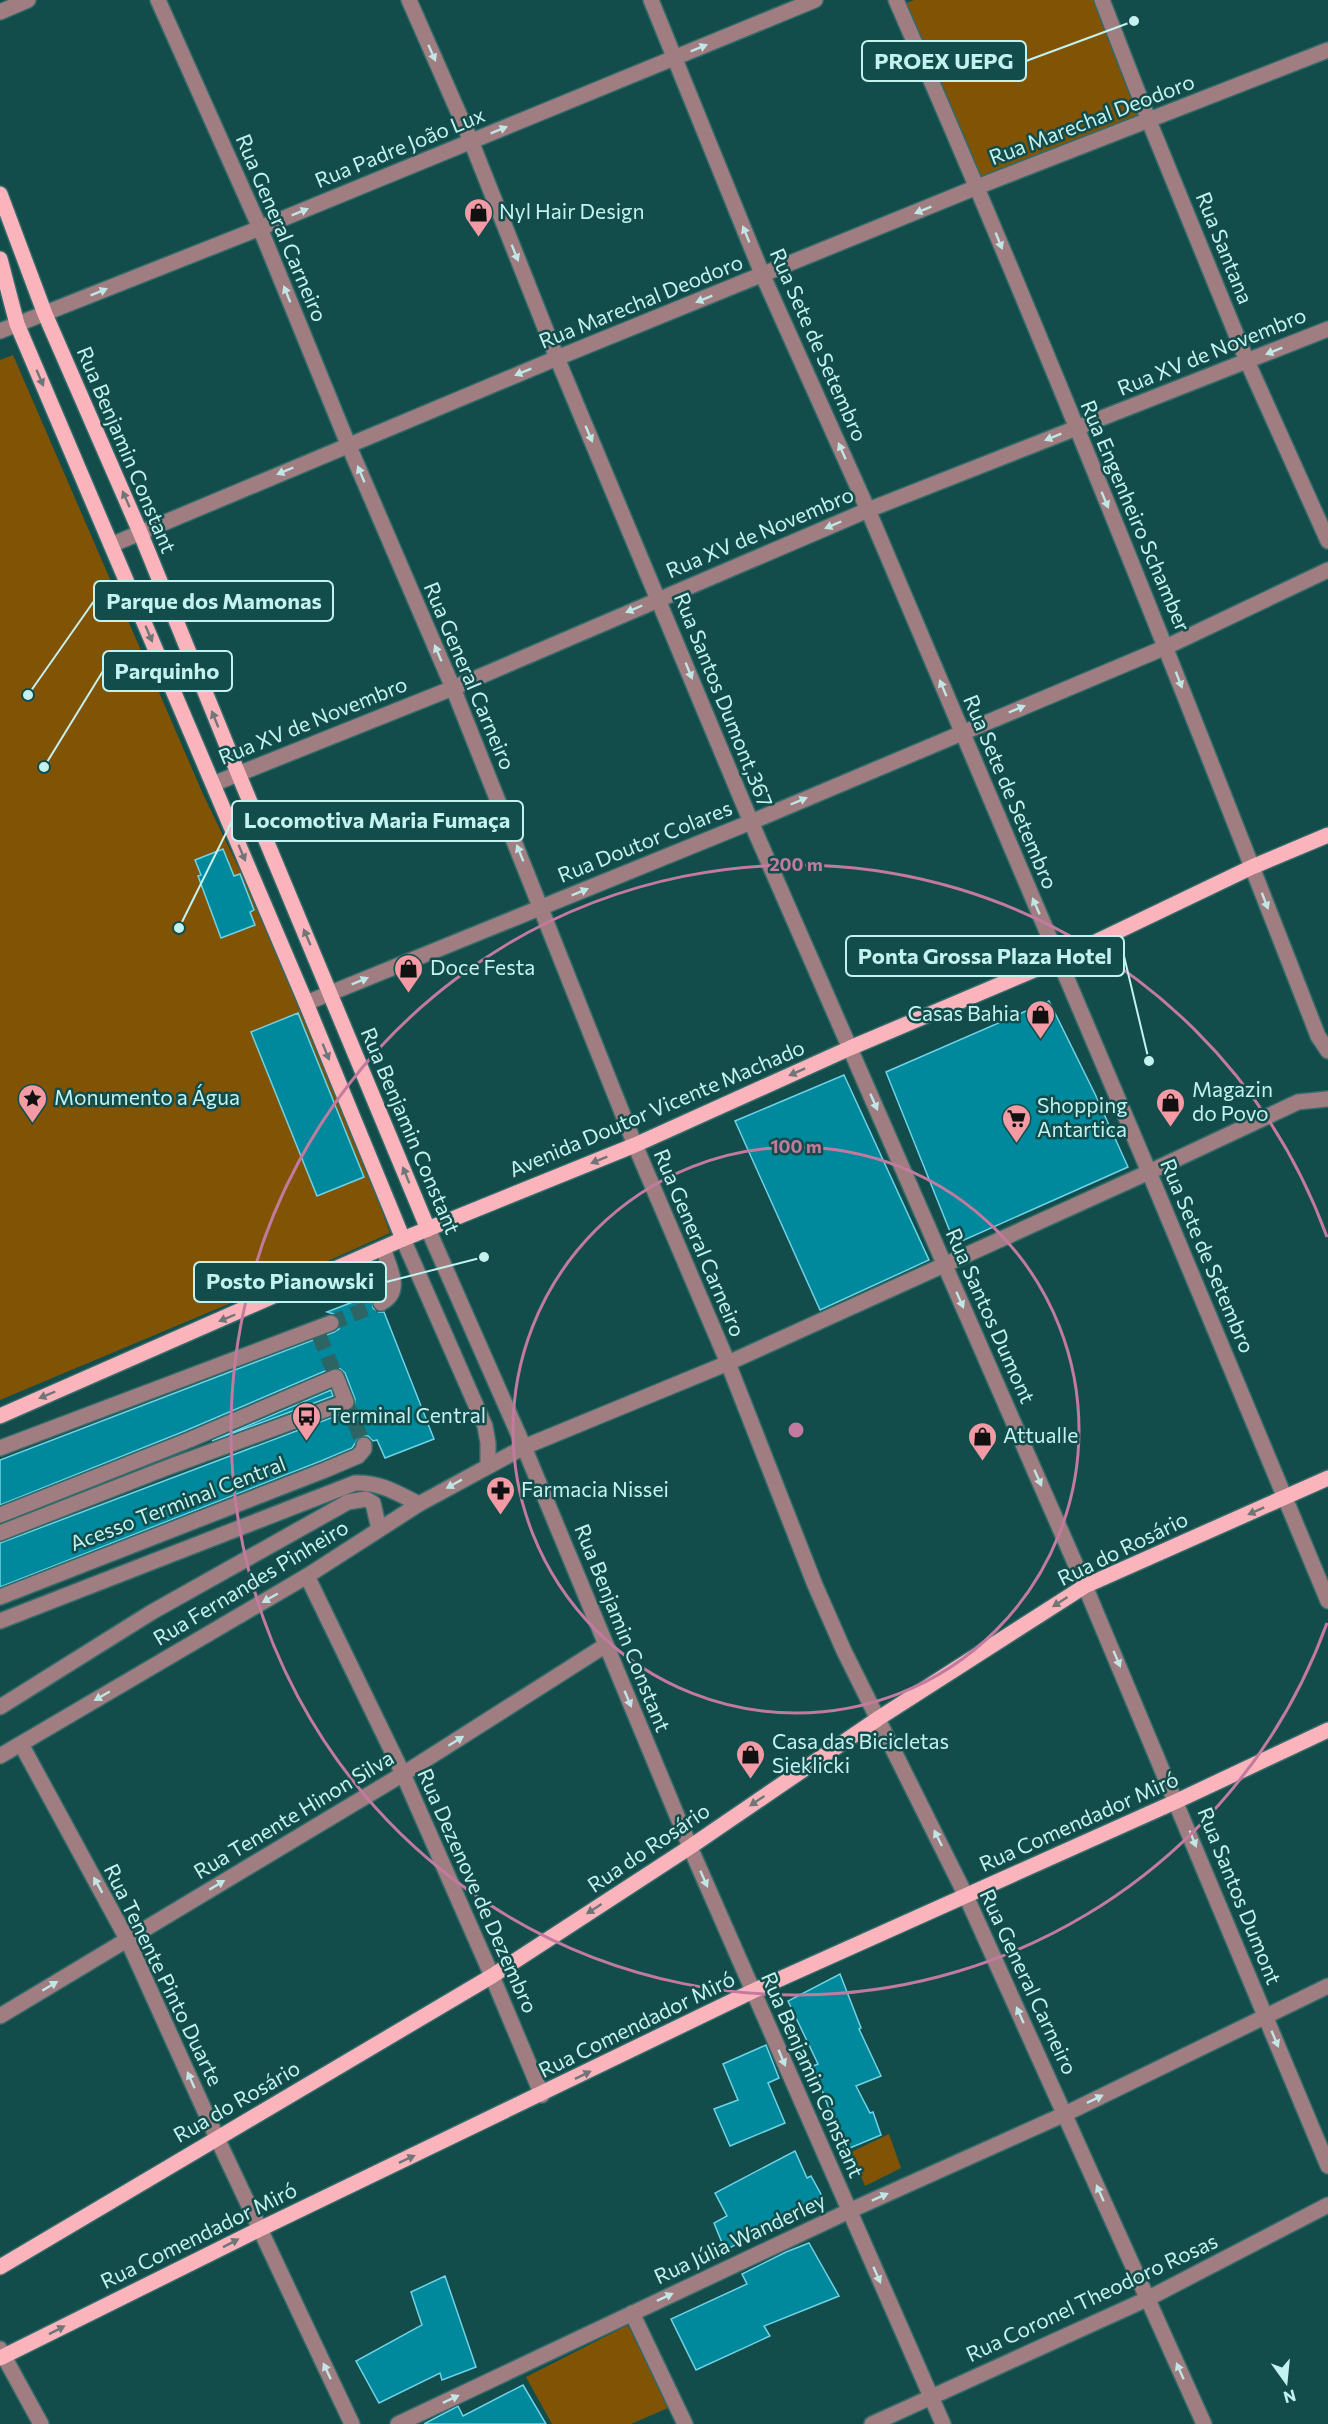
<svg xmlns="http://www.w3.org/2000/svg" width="1328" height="2424" font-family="Commissioner,sans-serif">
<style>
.green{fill:#805404}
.building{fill:#00889d;stroke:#70d2e6;stroke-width:1.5}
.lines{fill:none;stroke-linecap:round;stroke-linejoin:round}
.minor-tunnel{stroke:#2d6564;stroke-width:15;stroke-dasharray:15 8;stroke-linecap:butt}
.minor-casing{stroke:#326a69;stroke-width:18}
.major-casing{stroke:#326a69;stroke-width:18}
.minor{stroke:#a07d80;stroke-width:15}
.major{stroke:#fbb4bb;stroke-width:15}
.oneway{fill:#c0e6e5}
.oneway2{fill:#6f7678}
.ring{fill:none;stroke:#c27a9e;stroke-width:3}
.labels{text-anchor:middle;stroke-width:5;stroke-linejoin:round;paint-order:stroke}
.street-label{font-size:21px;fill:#c3f2f0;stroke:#124c4b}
.poi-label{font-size:21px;fill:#c3f2f0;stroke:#124c4b;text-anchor:start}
.centre{fill:#c27a9e;stroke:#124c4b;stroke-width:3}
.ring-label{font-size:18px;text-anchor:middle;font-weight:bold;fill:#c27a9e;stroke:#124c4b;stroke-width:5;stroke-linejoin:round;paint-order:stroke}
.leader{fill:none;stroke:#c3f2f0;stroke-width:2}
.callout-dot{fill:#c3f2f0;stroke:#124c4b;stroke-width:2}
.callout{fill:#124c4b;stroke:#c3f2f0;stroke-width:2}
.callout-label{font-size:22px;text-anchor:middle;font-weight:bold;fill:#c3f2f0}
</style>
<rect width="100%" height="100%" fill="#124c4b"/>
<g class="green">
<polygon points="914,0 1096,0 1142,119 980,180 904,4"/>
<polygon points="13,355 203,794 303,1001 390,1233 295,1276 0,1400 0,360"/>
<polygon points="889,2134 901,2168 865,2186 851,2152"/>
<polygon points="628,2325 668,2408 631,2424 552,2424 526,2377"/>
</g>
<g class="building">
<polygon points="223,849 234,876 240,874 254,910 250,912 255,925 221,938 198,876 201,875 195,860"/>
<polygon points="1049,1001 1095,1094 1128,1167 955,1244 886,1072"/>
<polygon points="298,1013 364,1177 317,1196 251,1032"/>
<polygon points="844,1075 929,1260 820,1310 735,1121"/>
<polygon points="376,1293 372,1300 373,1308 378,1312 384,1312 434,1439 385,1458 377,1440 373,1441 368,1436 360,1436 352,1448 321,1461 0,1587 0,1543 349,1411 354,1408 355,1399 345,1373 338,1367 332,1368 185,1431 0,1505 0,1460 334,1332 339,1329 340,1320 337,1315 327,1312"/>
<polygon points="331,1390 333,1396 212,1441"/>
<polygon points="840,1974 861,2028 859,2029 881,2076 856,2086 870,2113 873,2112 881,2135 845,2150 826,2110 829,2109 813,2066 818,2064 788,2001"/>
<polygon points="766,2045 779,2078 768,2083 785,2123 730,2146 714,2109 738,2100 723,2064"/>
<polygon points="795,2151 807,2178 811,2176 823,2198 784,2219 785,2221 725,2250 714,2223 727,2216 715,2193"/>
<polygon points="809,2243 839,2296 764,2326 770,2336 696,2370 671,2319 747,2284 742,2274 786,2252"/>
<polygon points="445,2276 476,2367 442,2380 440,2373 379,2403 356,2361 422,2325 411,2292"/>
<polygon points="523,2385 546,2424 424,2424 458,2406 463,2416"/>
</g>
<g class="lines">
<g class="minor-tunnel">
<polyline points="331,1323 381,1303"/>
<polyline points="319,1335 336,1377"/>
<polyline points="346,1402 364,1445"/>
</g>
<defs>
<g id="minor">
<polyline points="158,0 260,228 348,444 453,688 635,1145 728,1363 815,1585 844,1651 966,1896 1204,2424"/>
<polyline points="409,0 471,141 557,358 751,822 1085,1586 1328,2166"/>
<polyline points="651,0 763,276 868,510 1149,1172 1328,1601"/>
<path d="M 896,0 C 1046,342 1183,689 1318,1036 L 1328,1051"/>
<polyline points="1102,0 1149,121 1247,361 1328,541"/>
<polyline points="0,12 28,0"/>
<polyline points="0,331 260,228 815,0"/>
<polyline points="111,545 557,358 977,187 1328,50"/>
<polyline points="213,784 453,688 868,510 1328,329"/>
<polyline points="306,1003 751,822 1166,647 1328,570"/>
<polyline points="428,1229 524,1447 690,1847 943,2424"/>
<polyline points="403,1239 485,1426 488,1443 488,1465"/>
<path d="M 381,1303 C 404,1291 389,1268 383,1248"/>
<polyline points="0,1448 331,1323"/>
<polyline points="0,1515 189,1440 336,1377 346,1402 166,1468 0,1533"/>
<polyline points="307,1576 403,1774 492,1976 542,2095"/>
<polyline points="0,1597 325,1470 358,1456 364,1449 364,1445"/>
<path d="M 0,1621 L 355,1483 C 380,1482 397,1493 419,1504"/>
<polyline points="0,1707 152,1612 348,1502 366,1499 373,1503 379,1529"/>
<polyline points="21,1744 127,1939 217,2138 352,2424"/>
<polyline points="0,1756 307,1576 419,1504 524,1447 728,1363 1149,1172 1298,1102 1328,1099"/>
<polyline points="0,2016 403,1774 606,1645"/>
<polyline points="632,2313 685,2424"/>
<polyline points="0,2349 41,2424"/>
<polyline points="398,2424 849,2211 1065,2114 1328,1986"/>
<polyline points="872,2424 1147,2299 1328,2205"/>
</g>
<g id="major">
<polyline points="0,194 45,314 140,532 238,773 428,1229"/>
<polyline points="0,259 17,324 306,1003 403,1239"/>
<polyline points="0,1416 403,1239 635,1145 850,1048 1060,959 1252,867 1328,835"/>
<polyline points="0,2267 492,1976 690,1847 879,1718 1085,1586 1328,1478"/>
<polyline points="0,2358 260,2229 753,1991 1177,1801 1328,1730"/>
</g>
</defs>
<use href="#minor" class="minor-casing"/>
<use href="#major" class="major-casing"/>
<use href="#minor" class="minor"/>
<use href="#major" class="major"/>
</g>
<defs><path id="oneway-solid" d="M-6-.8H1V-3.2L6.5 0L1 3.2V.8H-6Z" transform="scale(1.5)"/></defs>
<g class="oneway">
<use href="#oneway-solid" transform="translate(699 48) rotate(-22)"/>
<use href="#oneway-solid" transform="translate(432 53) rotate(66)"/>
<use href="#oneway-solid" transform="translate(499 130) rotate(-22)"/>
<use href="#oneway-solid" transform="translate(923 210) rotate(158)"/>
<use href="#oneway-solid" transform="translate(300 212) rotate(-22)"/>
<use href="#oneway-solid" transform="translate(746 234) rotate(-112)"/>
<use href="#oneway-solid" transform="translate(999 241) rotate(68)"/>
<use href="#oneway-solid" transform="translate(515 253) rotate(68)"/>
<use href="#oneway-solid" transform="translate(99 292) rotate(-22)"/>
<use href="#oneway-solid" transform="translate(287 294) rotate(-112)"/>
<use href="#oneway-solid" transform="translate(704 299) rotate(158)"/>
<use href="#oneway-solid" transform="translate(1274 351) rotate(158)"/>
<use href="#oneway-solid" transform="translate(523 372) rotate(158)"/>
<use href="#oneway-solid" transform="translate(589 434) rotate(67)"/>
<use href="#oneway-solid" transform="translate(1053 437) rotate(158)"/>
<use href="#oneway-solid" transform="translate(842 451) rotate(-114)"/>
<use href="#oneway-solid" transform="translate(285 471) rotate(157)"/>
<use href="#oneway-solid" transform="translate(361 474) rotate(-113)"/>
<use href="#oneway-solid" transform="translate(1105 500) rotate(67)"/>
<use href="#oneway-solid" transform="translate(833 525) rotate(157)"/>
<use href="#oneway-solid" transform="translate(634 609) rotate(157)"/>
<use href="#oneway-solid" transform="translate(438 653) rotate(-113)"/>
<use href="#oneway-solid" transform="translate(689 671) rotate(68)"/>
<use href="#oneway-solid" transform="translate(1179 680) rotate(69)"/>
<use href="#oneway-solid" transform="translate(943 688) rotate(-113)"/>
<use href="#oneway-solid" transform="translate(1017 709) rotate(-23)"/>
<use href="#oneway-solid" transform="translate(799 801) rotate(-23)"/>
<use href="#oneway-solid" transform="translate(520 853) rotate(-112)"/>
<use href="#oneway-solid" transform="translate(580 892) rotate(-22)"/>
<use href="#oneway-solid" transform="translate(1265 901) rotate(69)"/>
<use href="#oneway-solid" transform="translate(1036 906) rotate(-114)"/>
<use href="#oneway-solid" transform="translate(360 981) rotate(-22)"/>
<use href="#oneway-solid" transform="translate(874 1102) rotate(66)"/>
<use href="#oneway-solid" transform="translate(960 1300) rotate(66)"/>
<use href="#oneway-solid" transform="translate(1038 1478) rotate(66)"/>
<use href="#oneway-solid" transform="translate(454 1484) rotate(151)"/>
<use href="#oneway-solid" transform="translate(270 1598) rotate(150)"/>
<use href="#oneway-solid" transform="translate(1117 1659) rotate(67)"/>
<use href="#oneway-solid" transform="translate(102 1696) rotate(150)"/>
<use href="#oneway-solid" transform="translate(628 1699) rotate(67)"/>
<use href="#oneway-solid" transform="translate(456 1741) rotate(-32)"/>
<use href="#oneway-solid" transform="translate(938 1838) rotate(-116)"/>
<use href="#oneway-solid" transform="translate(1193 1839) rotate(68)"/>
<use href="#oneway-solid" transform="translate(704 1879) rotate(66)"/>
<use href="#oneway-solid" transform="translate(98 1885) rotate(-119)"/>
<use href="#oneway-solid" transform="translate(217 1885) rotate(-31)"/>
<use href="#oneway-solid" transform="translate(50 1986) rotate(-31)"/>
<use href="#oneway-solid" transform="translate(1020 2015) rotate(-114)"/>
<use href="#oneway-solid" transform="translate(1275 2039) rotate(67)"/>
<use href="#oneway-solid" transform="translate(782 2058) rotate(67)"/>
<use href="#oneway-solid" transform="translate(191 2080) rotate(-114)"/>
<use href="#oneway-solid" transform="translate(1095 2099) rotate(-26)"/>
<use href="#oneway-solid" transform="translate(1100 2193) rotate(-114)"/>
<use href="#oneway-solid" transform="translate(880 2197) rotate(-24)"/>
<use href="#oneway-solid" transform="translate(877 2275) rotate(66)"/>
<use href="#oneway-solid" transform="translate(665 2297) rotate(-25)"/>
<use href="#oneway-solid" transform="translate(327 2371) rotate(-115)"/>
<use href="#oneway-solid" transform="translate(1180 2371) rotate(-114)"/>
<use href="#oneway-solid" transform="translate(451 2399) rotate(-25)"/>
</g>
<g class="oneway2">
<use href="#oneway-solid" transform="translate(40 378) rotate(67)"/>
<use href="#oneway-solid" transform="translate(126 499) rotate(-114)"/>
<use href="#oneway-solid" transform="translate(149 634) rotate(67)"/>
<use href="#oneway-solid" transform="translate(215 719) rotate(-112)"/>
<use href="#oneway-solid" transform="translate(242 853) rotate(67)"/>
<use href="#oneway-solid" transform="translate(307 937) rotate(-113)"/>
<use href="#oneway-solid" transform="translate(326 1052) rotate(68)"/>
<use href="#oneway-solid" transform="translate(797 1072) rotate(156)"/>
<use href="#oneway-solid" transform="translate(599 1160) rotate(158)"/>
<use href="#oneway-solid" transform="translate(406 1175) rotate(-112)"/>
<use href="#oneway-solid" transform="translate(227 1318) rotate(157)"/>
<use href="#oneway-solid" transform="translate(47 1395) rotate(157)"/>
<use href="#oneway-solid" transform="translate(1256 1511) rotate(156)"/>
<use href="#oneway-solid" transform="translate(1060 1602) rotate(147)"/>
<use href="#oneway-solid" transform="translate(757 1801) rotate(146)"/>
<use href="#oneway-solid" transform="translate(594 1909) rotate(147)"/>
<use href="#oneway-solid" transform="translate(583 2075) rotate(-26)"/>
<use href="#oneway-solid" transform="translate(407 2159) rotate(-25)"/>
<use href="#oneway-solid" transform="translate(231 2243) rotate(-27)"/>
<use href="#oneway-solid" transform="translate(57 2330) rotate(-27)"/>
</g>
<g class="ring">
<circle cx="796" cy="1430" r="283"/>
<path d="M1327 1623A565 565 0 1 1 1327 1237"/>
</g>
<defs>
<symbol id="shop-pin" viewBox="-11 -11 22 30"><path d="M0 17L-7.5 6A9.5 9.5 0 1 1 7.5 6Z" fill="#f49aa4" stroke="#124c4b"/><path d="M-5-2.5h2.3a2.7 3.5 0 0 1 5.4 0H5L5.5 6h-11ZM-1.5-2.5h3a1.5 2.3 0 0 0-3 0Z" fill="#111"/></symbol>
<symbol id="sight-pin" viewBox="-11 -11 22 30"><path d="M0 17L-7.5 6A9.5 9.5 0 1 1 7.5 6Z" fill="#f49aa4" stroke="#124c4b"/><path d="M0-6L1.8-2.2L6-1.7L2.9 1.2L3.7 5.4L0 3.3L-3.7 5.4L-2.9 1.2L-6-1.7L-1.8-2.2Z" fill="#111"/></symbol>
<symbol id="supermarket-pin" viewBox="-11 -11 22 30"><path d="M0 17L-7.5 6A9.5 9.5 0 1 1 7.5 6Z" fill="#f49aa4" stroke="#124c4b"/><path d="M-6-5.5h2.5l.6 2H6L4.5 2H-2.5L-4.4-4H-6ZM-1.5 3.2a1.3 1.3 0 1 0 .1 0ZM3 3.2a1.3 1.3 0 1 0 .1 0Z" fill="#111"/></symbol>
<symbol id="bus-pin" viewBox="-11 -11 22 30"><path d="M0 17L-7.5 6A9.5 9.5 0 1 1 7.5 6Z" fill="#f49aa4" stroke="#124c4b"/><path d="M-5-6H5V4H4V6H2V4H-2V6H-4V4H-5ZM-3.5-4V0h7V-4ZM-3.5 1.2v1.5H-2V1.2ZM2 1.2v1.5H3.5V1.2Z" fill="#111"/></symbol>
<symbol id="pharmacy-pin" viewBox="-11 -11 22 30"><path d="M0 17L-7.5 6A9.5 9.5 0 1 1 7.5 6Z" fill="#f49aa4" stroke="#124c4b"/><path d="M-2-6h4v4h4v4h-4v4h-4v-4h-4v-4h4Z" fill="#111"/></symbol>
</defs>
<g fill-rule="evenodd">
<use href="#shop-pin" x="462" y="196" width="33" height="45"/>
<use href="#shop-pin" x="392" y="952" width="33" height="45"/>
<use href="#shop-pin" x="1024" y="998" width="33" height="45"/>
<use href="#sight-pin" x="16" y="1082" width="33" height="45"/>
<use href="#shop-pin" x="1154" y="1086" width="33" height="45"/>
<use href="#supermarket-pin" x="1000" y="1102" width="33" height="45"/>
<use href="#bus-pin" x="290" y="1400" width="33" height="45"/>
<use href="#shop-pin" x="966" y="1420" width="33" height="45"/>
<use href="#pharmacy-pin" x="484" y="1474" width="33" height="45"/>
<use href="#shop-pin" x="734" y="1738" width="33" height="45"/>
</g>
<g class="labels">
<g class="street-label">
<text transform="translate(1092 120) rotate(-21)" y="7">Rua Marechal Deodoro</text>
<text transform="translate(400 148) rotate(-22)" y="7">Rua Padre João Lux</text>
<text transform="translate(281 228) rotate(67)" y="7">Rua General Carneiro</text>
<text transform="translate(1224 248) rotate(68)" y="7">Rua Santana</text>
<text transform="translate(641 302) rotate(-22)" y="7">Rua Marechal Deodoro</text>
<text transform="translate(818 345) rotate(66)" y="7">Rua Sete de Setembro</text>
<text transform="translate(1212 352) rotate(-22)" y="7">Rua XV de Novembro</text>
<text transform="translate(126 450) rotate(67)" y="7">Rua Benjamin Constant</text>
<text transform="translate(1135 516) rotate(67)" y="7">Rua Engenheiro Schamber</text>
<text transform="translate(760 533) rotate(-23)" y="7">Rua XV de Novembro</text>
<text transform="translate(469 676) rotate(67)" y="7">Rua General Carneiro</text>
<text transform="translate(723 700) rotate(68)" y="7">Rua Santos Dumont,367</text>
<text transform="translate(313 721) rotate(-22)" y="7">Rua XV de Novembro</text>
<text transform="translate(1010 792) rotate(67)" y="7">Rua Sete de Setembro</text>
<text transform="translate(645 842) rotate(-22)" y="7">Rua Doutor Colares</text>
<text transform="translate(657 1109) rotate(-23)" y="7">Avenida Doutor Vicente Machado</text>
<text transform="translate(410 1131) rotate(67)" y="7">Rua Benjamin Constant</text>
<text transform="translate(699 1243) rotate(67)" y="7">Rua General Carneiro</text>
<text transform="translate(1207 1256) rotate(67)" y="7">Rua Sete de Setembro</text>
<text transform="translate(990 1316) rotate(66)" y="7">Rua Santos Dumont</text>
<text transform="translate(178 1504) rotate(-21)" y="7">Acesso Terminal Central</text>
<text transform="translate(1123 1549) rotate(-26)" y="7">Rua do Rosário</text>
<text transform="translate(251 1583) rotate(-31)" y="7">Rua Fernandes Pinheiro</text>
<text transform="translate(622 1628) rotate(68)" y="7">Rua Benjamin Constant</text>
<text transform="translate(294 1815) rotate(-31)" y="7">Rua Tenente Hinon Silva</text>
<text transform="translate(1079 1822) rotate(-24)" y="7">Rua Comendador Miró</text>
<text transform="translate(649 1848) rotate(-34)" y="7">Rua do Rosário</text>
<text transform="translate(477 1891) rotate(66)" y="7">Rua Dezenove de Dezembro</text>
<text transform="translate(1239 1896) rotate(68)" y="7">Rua Santos Dumont</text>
<text transform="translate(163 1975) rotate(64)" y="7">Rua Tenente Pinto Duarte</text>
<text transform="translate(1028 1982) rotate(65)" y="7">Rua General Carneiro</text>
<text transform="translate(637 2025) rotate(-26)" y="7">Rua Comendador Miró</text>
<text transform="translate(812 2075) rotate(66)" y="7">Rua Benjamin Constant</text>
<text transform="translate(237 2102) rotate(-30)" y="7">Rua do Rosário</text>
<text transform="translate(199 2236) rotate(-26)" y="7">Rua Comendador Miró</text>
<text transform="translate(740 2239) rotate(-25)" y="7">Rua Júlia Wanderley</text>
<text transform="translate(1092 2298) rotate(-25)" y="7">Rua Coronel Theodoro Rosas</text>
</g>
<g class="poi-label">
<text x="499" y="219">Nyl Hair Design</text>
<text x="430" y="975">Doce Festa</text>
<text x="1020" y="1021" text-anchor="end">Casas Bahia</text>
<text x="1192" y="1097">Magazin<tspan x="1192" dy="24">do Povo</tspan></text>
<text x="54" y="1105">Monumento a Água</text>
<text x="1037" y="1113">Shopping<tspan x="1037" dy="24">Antartica</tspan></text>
<text x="328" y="1423">Terminal Central</text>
<text x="1003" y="1443">Attualle</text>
<text x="521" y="1497">Farmacia Nissei</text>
<text x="772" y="1749">Casa das Bicicletas<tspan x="772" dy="24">Sieklicki</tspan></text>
</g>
</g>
<circle cx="796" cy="1430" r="9" class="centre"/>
<g class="ring-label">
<text x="796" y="871">200 m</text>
<text x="796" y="1153">100 m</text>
</g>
<path class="leader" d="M1134 21L1026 61M28 695L94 601M44 767L103 671M179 928L232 821M1149 1061L1124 956M484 1257L386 1282"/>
<g class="callout-dot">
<circle cx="1134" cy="21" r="6"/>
<circle cx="28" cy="695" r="6"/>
<circle cx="44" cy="767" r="6"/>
<circle cx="179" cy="928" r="6"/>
<circle cx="1149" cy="1061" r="6"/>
<circle cx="484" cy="1257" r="6"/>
</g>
<g class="callout">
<rect x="862" y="41" width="164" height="40" rx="6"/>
<rect x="94" y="581" width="239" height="40" rx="6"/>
<rect x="103" y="651" width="129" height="40" rx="6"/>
<rect x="232" y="801" width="291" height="40" rx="6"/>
<rect x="846" y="936" width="278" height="40" rx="6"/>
<rect x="194" y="1262" width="192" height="40" rx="6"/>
</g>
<g class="callout-label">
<text x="944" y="69">PROEX UEPG</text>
<text x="214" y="609">Parque dos Mamonas</text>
<text x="167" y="679">Parquinho</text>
<text x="377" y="828">Locomotiva Maria Fumaça</text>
<text x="985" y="964">Ponta Grossa Plaza Hotel</text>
<text x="290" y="1289">Posto Pianowski</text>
</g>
<g transform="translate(1286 2382) rotate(165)" stroke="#124c4b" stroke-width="4.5" paint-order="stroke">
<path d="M0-4.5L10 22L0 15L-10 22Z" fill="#c3f2f0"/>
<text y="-9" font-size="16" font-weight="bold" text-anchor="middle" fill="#c3f2f0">N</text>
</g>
</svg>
